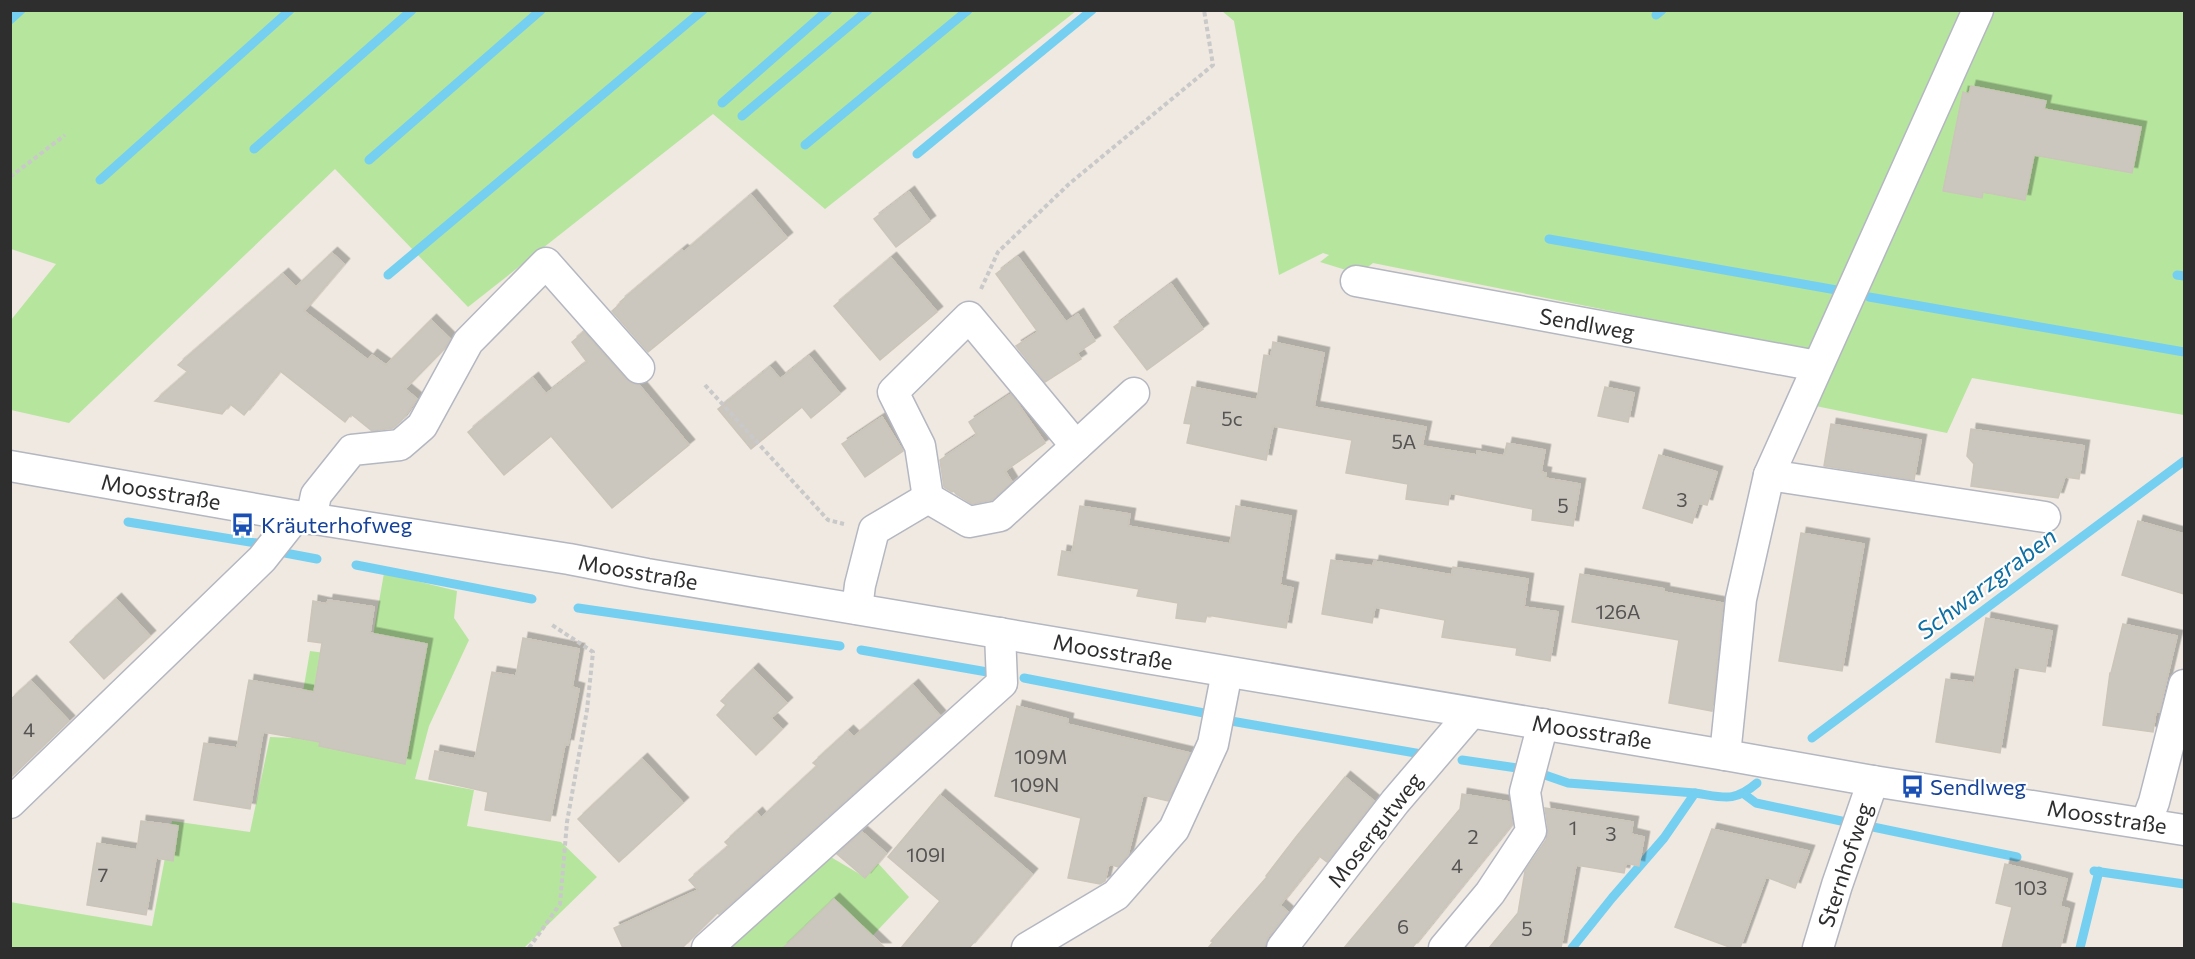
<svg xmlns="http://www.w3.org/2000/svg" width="2195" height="959" font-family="Commissioner,sans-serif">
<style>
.green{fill:#b6e59e}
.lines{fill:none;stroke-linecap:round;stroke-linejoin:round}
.stream{stroke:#75cff0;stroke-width:9}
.building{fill:#cbc7bf;stroke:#cbc5ba;stroke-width:1.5;filter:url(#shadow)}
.minor-casing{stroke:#b4b7c1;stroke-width:33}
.path{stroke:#c9c9c9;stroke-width:4;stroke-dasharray:4.5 3;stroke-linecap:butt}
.minor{stroke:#fff;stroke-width:30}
.labels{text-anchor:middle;stroke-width:4.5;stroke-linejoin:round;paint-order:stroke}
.number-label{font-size:20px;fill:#555452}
.street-label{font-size:22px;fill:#2e2e2e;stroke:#fff}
.transit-label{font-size:22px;fill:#164399;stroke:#fff;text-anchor:start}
.water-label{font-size:24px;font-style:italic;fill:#0d6fa3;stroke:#fff}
</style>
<defs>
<filter id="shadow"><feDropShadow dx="5.5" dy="-5.5" stdDeviation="0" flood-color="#0004"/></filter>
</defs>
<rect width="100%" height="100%" fill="#efe9e1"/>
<g class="green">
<polygon points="11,11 1076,11 825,209 713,114 468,307 335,169 69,423 11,410 11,320 56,264 11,249"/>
<polygon points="1222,11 2184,11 2184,415 1972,378 1947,433 1806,404 1805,350 1373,263 1359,274 1320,262 1329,255 1323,253 1279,275 1234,21"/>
<polygon points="384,573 457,591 454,618 469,640 429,726 415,779 474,790 467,826 561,842 597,877 524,948 11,948 10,902 152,926 172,821 250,832 270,737 295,738 310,651 369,659"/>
<polygon points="829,856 863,876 876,861 909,897 861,948 719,948"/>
</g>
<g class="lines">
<g class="stream">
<polyline points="1656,15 1662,10"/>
<polyline points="10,20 21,10"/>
<polyline points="722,103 828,10"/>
<polyline points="742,116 868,10"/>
<polyline points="805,145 968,10"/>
<polyline points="254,149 412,10"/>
<polyline points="917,154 1092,10"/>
<polyline points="369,160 541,10"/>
<polyline points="100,180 290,10"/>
<polyline points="1549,239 1842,291"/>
<polyline points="388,275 703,10"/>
<polyline points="2177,275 2184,276"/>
<polyline points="1869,297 2184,352"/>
<polyline points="128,522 256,543"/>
<polyline points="285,553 317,559"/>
<polyline points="356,565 532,599"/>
<polyline points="578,608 840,646"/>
<polyline points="861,650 993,673"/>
<polyline points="1024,678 1209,714"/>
<polyline points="1231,721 1427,755"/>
<polyline points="1812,738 2184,461"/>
<polyline points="1462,760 1517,768"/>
<polyline points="1542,774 1568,783 1695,793"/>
<polyline points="1744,794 1756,803 1846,822"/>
<polyline points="1873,827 2017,857"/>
<polyline points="2094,871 2184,884"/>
<path d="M 1572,948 L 1612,898 L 1664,838 L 1695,793 C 1723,797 1734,803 1757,783"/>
<polyline points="2080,948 2099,871"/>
</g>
</g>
<g class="building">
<polygon points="1971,86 2046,101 2044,109 2141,127 2132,173 2034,155 2025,200 1983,192 1982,198 1943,191 1963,92 1969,94"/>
<polygon points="909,192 930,221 896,247 874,219"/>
<polygon points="751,195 787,238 648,352 612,311 621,303 620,302 682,250 684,252"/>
<polygon points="332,253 344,264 304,311 368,360 372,355 386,365 431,320 450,339 445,348 405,389 417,399 401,421 393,428 372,431 351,414 345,422 280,371 244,415 230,404 222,414 155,401 188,372 178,365 283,274 296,287"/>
<polygon points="1018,257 1066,322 1078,314 1095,341 1077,353 1081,359 1045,382 1016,346 1038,332 996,274"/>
<polygon points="891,258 937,312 880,360 834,306"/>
<polygon points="1171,284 1203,329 1147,370 1114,327"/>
<polygon points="584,332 626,379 633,384 639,385 689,445 612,508 551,436 504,475 468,432 533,378 546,394 587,362 572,342"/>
<polygon points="1273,342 1324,353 1314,407 1426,427 1422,446 1477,455 1477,451 1504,456 1507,443 1545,450 1541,472 1546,473 1545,478 1580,484 1573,526 1532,520 1533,509 1450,493 1448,505 1406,499 1408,484 1346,473 1352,440 1273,426 1266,460 1187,443 1191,424 1184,423 1192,387 1257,400 1264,355 1271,356"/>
<polygon points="809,356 840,394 811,418 802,407 751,449 718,409 770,367 780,379"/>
<polygon points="1605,387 1634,393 1628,422 1598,416"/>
<polygon points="1011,394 1045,443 1005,471 1012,482 992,500 972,504 956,494 954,491 952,492 944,487 940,460 977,435 969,422"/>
<polygon points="882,417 903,451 865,477 842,444"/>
<polygon points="1831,424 1921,440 1914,480 1824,466"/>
<polygon points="1971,429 2084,446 2079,479 2065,477 2058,498 1971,486 1974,464 1967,456"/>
<polygon points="1659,455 1717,472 1707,505 1699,503 1692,523 1643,508"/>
<polygon points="1080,506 1130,514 1128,526 1230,544 1236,506 1291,516 1280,585 1293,588 1286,628 1207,615 1205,622 1176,618 1178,603 1137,596 1139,589 1058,575 1062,551 1072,553"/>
<polygon points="2138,521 2184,534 2184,594 2122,575"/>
<polygon points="1801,533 1864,544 1842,671 1779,661"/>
<polygon points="1331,560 1373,566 1374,561 1452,575 1453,567 1528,579 1524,607 1558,612 1550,661 1516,655 1517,648 1442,637 1445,620 1375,607 1372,623 1322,614"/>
<polygon points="1580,574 1664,589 1664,592 1723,603 1712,711 1669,703 1679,640 1572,622"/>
<polygon points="116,599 150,636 104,679 70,642"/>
<polygon points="328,600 374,607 370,633 427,644 405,764 319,746 320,742 263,732 250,809 194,800 204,743 237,748 249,680 314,692 322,643 308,641 313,601 327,604"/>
<polygon points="1986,618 2052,631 2045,672 2014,667 2000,753 1936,742 1946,679 1974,683"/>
<polygon points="2123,624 2177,636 2159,712 2156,711 2153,732 2103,725 2110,673 2111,673"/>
<polygon points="523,638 579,649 572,687 579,689 568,745 565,744 550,821 485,810 488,792 429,779 435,751 475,759 492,672 516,676"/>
<polygon points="753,669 787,703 771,718 782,729 756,755 717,715 726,705 721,701"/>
<polygon points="31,681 69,721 10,778 10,700"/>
<polygon points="913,685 940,716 719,914 717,913 682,948 623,948 614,928 698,890 689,880 729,846 725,842 757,813 761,818 817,766 813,763 848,731 854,737"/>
<polygon points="1017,706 1068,719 1067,724 1190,753 1168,801 1143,795 1128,855 1118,867 1109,864 1105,881 1100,884 1068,878 1081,818 995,796"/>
<polygon points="642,759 683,803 619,862 578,819"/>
<polygon points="1345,777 1374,801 1327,862 1319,856 1280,905 1288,912 1268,937 1265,948 1208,948 1213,942 1211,941 1267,877 1266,876 1296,837"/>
<polygon points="1462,794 1509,802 1512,824 1412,948 1344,948 1460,809"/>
<polygon points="940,795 1032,874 969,948 901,948 940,901 888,857"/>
<polygon points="1545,808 1633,822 1631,834 1644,837 1639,866 1626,863 1624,873 1576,865 1561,948 1489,948 1518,913 1525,871 1546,840 1548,828"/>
<polygon points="141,821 178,826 173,861 156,858 146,915 87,905 97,843 137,850"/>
<polygon points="1712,829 1809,851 1795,888 1766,877 1740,948 1732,948 1675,927"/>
<polygon points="862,832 886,853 865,878 837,854"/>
<polygon points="2005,864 2067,879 2060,906 2069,909 2060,948 2002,948 2012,907 1996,903"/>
<polygon points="834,899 885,948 783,948"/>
</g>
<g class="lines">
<defs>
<g id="minor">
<polyline points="1356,281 1817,366"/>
<polyline points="10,466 296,516 569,559 647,574 1725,755 1873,781 2184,830"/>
<polyline points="1769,475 2045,517"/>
<polyline points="928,498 920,446 893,392 969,317 1076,446"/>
<polyline points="311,519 316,495 352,450 400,445 422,426 468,342 546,263 639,368"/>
<polyline points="857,609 860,585 874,530 928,498 969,522 1000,516 1134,393"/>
<polyline points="1725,755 1741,599 1769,475 1978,10"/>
<polyline points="10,803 262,559 296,516"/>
<polyline points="2146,823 2154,802 2184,685"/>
<polyline points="707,948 1002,683 1000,633"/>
<polyline points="1027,948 1116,895 1174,829 1213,744 1227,672"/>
<polyline points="1282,948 1395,802 1471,713"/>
<polyline points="1444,948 1490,893 1531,831 1525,792 1543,724"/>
<polyline points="1818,948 1837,885 1873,781"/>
</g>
</defs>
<use href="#minor" class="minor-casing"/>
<g class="path">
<polyline points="10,177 65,135"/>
<polyline points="981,289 998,252 1069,184 1213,65 1204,10"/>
<polyline points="705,385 828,520 844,524"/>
<polyline points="529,948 560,904 567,822 587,710 593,652 552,625"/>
</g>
<use href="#minor" class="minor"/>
</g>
<defs>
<symbol id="bus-bare" viewBox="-9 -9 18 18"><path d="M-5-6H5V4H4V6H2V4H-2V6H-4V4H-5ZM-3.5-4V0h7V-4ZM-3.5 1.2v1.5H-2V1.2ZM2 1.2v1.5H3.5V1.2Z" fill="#1a4fb4" stroke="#fff" stroke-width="2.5" paint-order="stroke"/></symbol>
</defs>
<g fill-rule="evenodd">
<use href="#bus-bare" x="226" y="508" width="33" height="33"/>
<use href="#bus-bare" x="1896" y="770" width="33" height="33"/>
</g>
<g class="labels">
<g class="number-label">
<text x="1232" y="426">5c</text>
<text x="1404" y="449">5A</text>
<text x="1682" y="507">3</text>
<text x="1563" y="513">5</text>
<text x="1618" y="619">126A</text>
<text x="29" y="737">4</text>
<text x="1041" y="764">109M</text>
<text x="1035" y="792">109N</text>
<text x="1573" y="835">1</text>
<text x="1611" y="841">3</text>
<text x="1473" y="844">2</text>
<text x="926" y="862">109I</text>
<text x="1457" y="873">4</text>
<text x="103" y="882">7</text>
<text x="2031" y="895">103</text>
<text x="1403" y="934">6</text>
<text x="1527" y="936">5</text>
</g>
<g class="street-label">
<text transform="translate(1587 324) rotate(10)" y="8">Sendlweg</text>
<text transform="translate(161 492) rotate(10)" y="8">Moosstraße</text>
<text transform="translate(638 572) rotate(10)" y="8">Moosstraße</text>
<text transform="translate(1113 652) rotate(10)" y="8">Moosstraße</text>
<text transform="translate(1592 732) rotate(9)" y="8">Moosstraße</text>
<text transform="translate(2107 817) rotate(9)" y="8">Moosstraße</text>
<text transform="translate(1375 830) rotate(-52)" y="8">Mosergutweg</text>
<text transform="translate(1845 865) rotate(-72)" y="8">Sternhofweg</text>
</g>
<g class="transit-label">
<text x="261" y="533">Kräuterhofweg</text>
<text x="1930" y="795">Sendlweg</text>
</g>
<g class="water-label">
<text transform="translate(1987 584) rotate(-37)" y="8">Schwarzgraben</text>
</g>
</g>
<rect width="2195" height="959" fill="none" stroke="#2e2e2e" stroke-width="24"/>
</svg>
